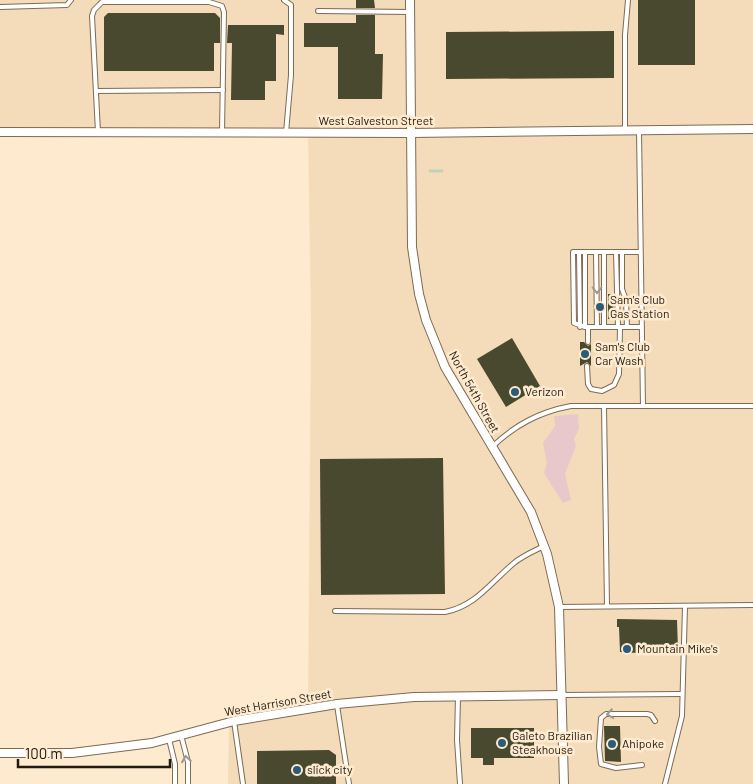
<svg xmlns="http://www.w3.org/2000/svg" width="753" height="784" font-family="Barlow,sans-serif">
<style>
.built{fill:#f4dcba}
.green{fill:#e9c8cb}
.lines{fill:none;stroke-linecap:round;stroke-linejoin:round}
.stream{stroke:#bdd3b9;stroke-width:3}
.building{fill:#49492f}
.lane-casing{stroke:#7d6b53;stroke-width:6}
.street-casing{stroke:#7d6b53;stroke-width:10}
.lane{stroke:#fff;stroke-width:4}
.street{stroke:#fff;stroke-width:8}
.oneway{stroke:#9b9893}
.poi-dot{fill:#2a5b79;stroke:#feeacf;stroke-width:2}
.labels{text-anchor:middle;stroke-width:5;stroke-linejoin:round;paint-order:stroke}
.street-label{font-size:12px;fill:#211a10;stroke:#feeacf}
.poi-label{font-size:12px;fill:#211a10;stroke:#feeacf;text-anchor:start}
</style>
<rect width="100%" height="100%" fill="#feeacf"/>
<polygon class="built" points="0,0 753,0 753,784 228,784 229,723 308,707 311,321 308,133 330,132 0,128"/>
<polygon class="green" points="578,414 579,429 574,439 576,446 565,474 571,500 563,503 544,473 547,463 543,443 555,426 554,416"/>
<g class="lines">
<polyline class="stream" points="430,171 442,171"/>
</g>
<g class="building">
<polygon points="356,0 374,0 375,8 356,8"/>
<rect x="638" y="0" width="57" height="65"/>
<polygon points="108,13 215,13 220,18 220,43 214,43 214,71 104,71 104,17"/>
<polygon points="356,15 375,15 375,54 383,54 382,99 338,99 338,47 304,47 304,23 356,23"/>
<polygon points="228,25 284,25 284,35 276,34 276,81 265,81 265,100 231,100 232,43 227,43"/>
<polygon points="614,31 614,78 446,79 446,32"/>
<polygon points="608,294 613,294 614,319 608,319"/>
<polygon points="512,338 540,386 506,407 477,359"/>
<polygon points="580,342 584,342 588,346 591,344 591,366 587,362 580,366"/>
<polygon points="443,458 445,594 321,595 320,459"/>
<polygon points="617,619 677,620 678,651 655,654 620,652 619,627 617,627"/>
<polygon points="604,726 620,726 621,762 605,761"/>
<polygon points="471,728 534,728 534,758 494,758 494,765 483,765 483,758 471,758"/>
<polygon points="329,750 336,755 336,784 257,784 257,751"/>
</g>
<g class="lines">
<defs>
<g id="lane">
<polyline points="284,0 291,5 291,75 286,133"/>
<polyline points="0,7 67,5 71,0"/>
<polyline points="318,11 410,12"/>
<polyline points="96,91 223,90"/>
<polyline points="625,130 625,35 628,0"/>
<polyline points="639,131 643,406"/>
<polyline points="98,132 92,16 94,10 102,2 209,2 222,6 224,12 222,132"/>
<polyline points="579,252 580,327"/>
<polyline points="585,252 585,327"/>
<polyline points="596,252 597,327"/>
<polyline points="604,252 604,327"/>
<polyline points="616,252 618,327"/>
<polyline points="622,252 622,289 626,300 627,327"/>
<polyline points="640,252 573,252 574,323 585,327 641,327"/>
<polyline points="588,327 588,342"/>
<polyline points="587,366 588,384 591,389 602,391 614,385 619,374 620,327"/>
<polyline points="604,406 607,606"/>
<path d="M 492,447 C 515,425 539,412 571,406 L 753,406"/>
<polyline points="559,607 753,605"/>
<path d="M 335,611 L 445,612 C 476,606 491,582 514,563 C 522,556 534,551 544,546"/>
<polyline points="562,695 681,694"/>
<polyline points="458,696 457,740 460,784"/>
<polyline points="337,705 349,784"/>
<polyline points="234,721 243,784"/>
<polyline points="181,735 188,762 188,784"/>
<polyline points="169,739 175,764 175,784"/>
<polyline points="642,765 616,768 601,764 599,747 601,718 606,714 647,714 651,715 655,721"/>
<polyline points="665,784 682,716 685,606"/>
</g>
<g id="street">
<polyline points="410,0 412,247 419,294 426,320 445,367 531,512 547,554 559,607 564,784"/>
<polyline points="0,132 411,133 753,129"/>
<polyline points="0,753 72,753 152,743 234,721 337,704 414,697 562,695"/>
</g>
</defs>
<use href="#lane" class="lane-casing"/>
<use href="#street" class="street-casing"/>
<use href="#lane" class="lane"/>
<use href="#street" class="street"/>
</g>
<defs><path id="oneway-chevron" d="M-2-3.5L2.5 0L-2 3.5" fill="none" stroke-width="1.6" stroke-linecap="round" stroke-linejoin="round" transform="scale(1.25)"/></defs>
<g class="oneway">
<use href="#oneway-chevron" transform="translate(597 290) rotate(90)"/>
<use href="#oneway-chevron" transform="translate(610 714) rotate(172)"/>
<use href="#oneway-chevron" transform="translate(186 759) rotate(-99)"/>
</g>
<g class="poi-dot">
<circle cx="600" cy="307" r="5"/>
<circle cx="585" cy="354" r="5"/>
<circle cx="515" cy="392" r="5"/>
<circle cx="627" cy="649" r="5"/>
<circle cx="502" cy="743" r="5"/>
<circle cx="612" cy="744" r="5"/>
<circle cx="297" cy="770" r="5"/>
</g>
<g class="labels">
<g class="street-label">
<text x="376" y="125">West Galveston Street</text>
<text transform="translate(474 392) rotate(61)" y="4">North 54th Street</text>
<text transform="translate(278 703) rotate(-10)" y="4">West Harrison Street</text>
</g>
<g class="poi-label">
<text x="610" y="304">Sam's Club<tspan x="610" dy="14">Gas Station</tspan></text>
<text x="595" y="351">Sam's Club<tspan x="595" dy="14">Car Wash</tspan></text>
<text x="525" y="396">Verizon</text>
<text x="637" y="653">Mountain Mike's</text>
<text x="512" y="740">Galeto Brazilian<tspan x="512" dy="14">Steakhouse</tspan></text>
<text x="622" y="748">Ahipoke</text>
<text x="307" y="774">slick city</text>
</g>
</g>
<path d="M18 759v8h152v-8" fill="none" stroke="#211a10" stroke-width="2.5"/>
<text x="25" y="759" font-size="15" fill="#211a10" stroke="#feeacf" stroke-width="4" paint-order="stroke">100 m</text>
</svg>
